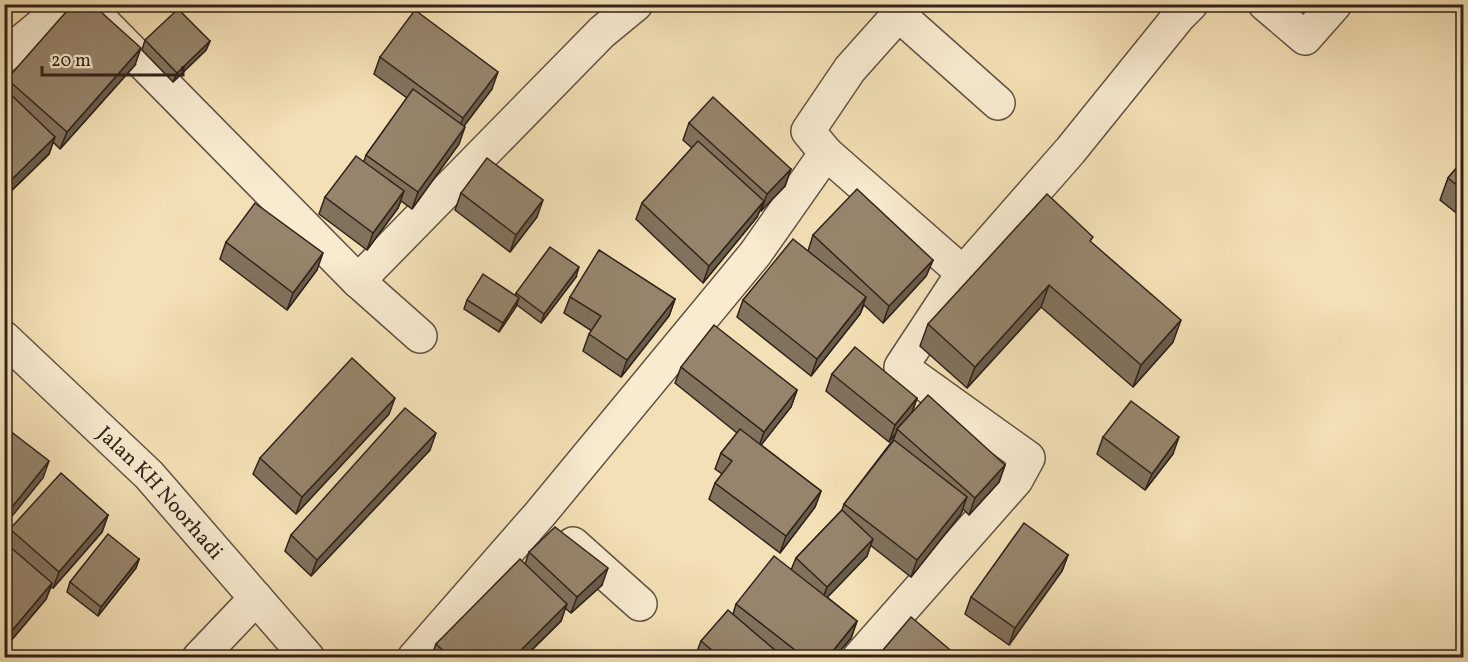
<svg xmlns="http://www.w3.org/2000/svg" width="1468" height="662" font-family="Vollkorn,serif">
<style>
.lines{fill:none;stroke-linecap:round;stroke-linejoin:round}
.minor-casing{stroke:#615242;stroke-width:36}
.minor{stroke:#f8ebd0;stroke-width:33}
.wall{fill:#81725d;stroke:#30231b;stroke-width:1.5}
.shaded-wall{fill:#695d4c;stroke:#30231b;stroke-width:1.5}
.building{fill:#96856c;stroke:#30231b;stroke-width:1.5}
.labels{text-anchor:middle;stroke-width:4.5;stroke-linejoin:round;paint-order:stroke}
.street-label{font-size:21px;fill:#30231b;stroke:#f8ebd0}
</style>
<rect width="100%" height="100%" fill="#f4e0b6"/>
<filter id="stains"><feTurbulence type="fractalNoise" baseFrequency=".00333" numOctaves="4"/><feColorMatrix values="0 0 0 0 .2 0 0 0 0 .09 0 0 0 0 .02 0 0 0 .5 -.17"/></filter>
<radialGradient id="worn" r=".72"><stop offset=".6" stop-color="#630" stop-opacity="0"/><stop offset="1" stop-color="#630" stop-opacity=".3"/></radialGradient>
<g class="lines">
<defs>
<g id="minor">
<polyline points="85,4 358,281 420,336"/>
<polyline points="1265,4 1305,38 1335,4"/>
<polyline points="899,15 998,103"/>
<polyline points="4,56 67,4"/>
<polyline points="826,153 963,273"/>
<polyline points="358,281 602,32 636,4"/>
<path id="s1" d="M 4,338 L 149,475 L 308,658"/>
<polyline points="573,544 640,604"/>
<polyline points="199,658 256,598"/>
<polyline points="414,658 540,514 755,254 826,153 808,131 850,69 908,4"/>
<polyline points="859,658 1016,480 1028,458 901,367 963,273 1070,151 1179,16 1191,4"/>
</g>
</defs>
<use href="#minor" class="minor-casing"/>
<use href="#minor" class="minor"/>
</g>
<g class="wall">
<polygon points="16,4 30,4 23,11"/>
<polygon points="145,40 210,41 206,50 173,82 142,50"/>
<polygon points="380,57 492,89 464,126 459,144 412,209 401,201 398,208 367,250 319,214 325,197 364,161 366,155 407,98 374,74"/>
<polygon points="135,65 60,149 53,142 49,154 4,198 4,85 7,79"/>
<polygon points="689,123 791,169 785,186 761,211 760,210 757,217 703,283 636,219 642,203 692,148 683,140"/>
<polygon points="1464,159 1464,219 1440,200 1448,178"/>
<polygon points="461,193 537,217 510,252 455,210"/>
<polygon points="813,235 933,260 926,276 883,323 864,305 860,314 811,376 737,317 743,300 808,251"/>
<polygon points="226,242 317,270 287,310 220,259"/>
<polygon points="1091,243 1173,342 1133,387 1041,307 967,388 920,346 928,324"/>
<polygon points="576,277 541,323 517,305 499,332 464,309 467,300 515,296 516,293"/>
<polygon points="570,297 675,299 669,316 621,377 583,351 589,334 592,331 564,313"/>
<polygon points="681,367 797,390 791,407 761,445 821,491 815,507 780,553 709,499 715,483 722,474 715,469 721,453 737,433 675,383"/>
<polygon points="832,374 917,398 912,413 1005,465 999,482 969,515 963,509 961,514 911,577 870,545 867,556 827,597 857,621 851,638 835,657 695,657 701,641 733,614 736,604 791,570 796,558 842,510 844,504 893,440 896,433 889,442 826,391"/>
<polygon points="389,414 296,514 253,474 260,458"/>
<polygon points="1103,437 1173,454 1145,490 1097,454"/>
<polygon points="430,450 311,576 285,551 291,535"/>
<polygon points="108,515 102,532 53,588 51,587 46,599 4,649 4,552 7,548 4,546 10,529"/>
<polygon points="529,552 602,585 571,613 565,608 561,621 529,653 534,657 431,657 436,644 525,564"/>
<polygon points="1068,555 1062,571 1009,645 965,614 971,597"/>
<polygon points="139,559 136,568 98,616 67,592 70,582"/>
</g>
<g class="shaded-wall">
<polygon points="25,4 30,4 23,11"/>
<polygon points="210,41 206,50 173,82 177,73"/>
<polygon points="141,48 135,65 60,149 67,132"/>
<polygon points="498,72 492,89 457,135 463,118"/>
<polygon points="465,127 459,144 412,209 418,192"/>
<polygon points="55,137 49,154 4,198 4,187"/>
<polygon points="791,169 785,186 761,211 767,194"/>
<polygon points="404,191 398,208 367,250 373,233"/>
<polygon points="543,200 537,217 510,252 516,235"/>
<polygon points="764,201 757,217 703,283 709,266"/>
<polygon points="323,253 317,270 287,310 293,293"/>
<polygon points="933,260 926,276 883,323 889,306"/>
<polygon points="579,267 576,277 541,323 544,314"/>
<polygon points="1049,285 1041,307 967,388 975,367"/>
<polygon points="866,297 860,314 811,376 817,359"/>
<polygon points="519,298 516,307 499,332 503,323"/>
<polygon points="675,299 669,316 621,377 627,360"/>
<polygon points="1181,320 1173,342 1133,387 1141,365"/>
<polygon points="797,390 791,407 758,449 764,432"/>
<polygon points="395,398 389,414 296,514 302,497"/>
<polygon points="917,398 911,415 897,429 896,433 889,442 895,425"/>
<polygon points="436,433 430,450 311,576 317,560"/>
<polygon points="1179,437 1173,454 1145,490 1152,474"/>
<polygon points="49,461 43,478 4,526 4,517"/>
<polygon points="1005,465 999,482 969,515 975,498"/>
<polygon points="821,491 815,507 780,553 786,536"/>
<polygon points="967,497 961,514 911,577 917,560"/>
<polygon points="108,515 102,532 53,588 59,572"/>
<polygon points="873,539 867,556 821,604 827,587"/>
<polygon points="1068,555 1062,571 1009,645 1015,628"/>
<polygon points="139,559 136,568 98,616 101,607"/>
<polygon points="608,568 602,585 571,613 577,597"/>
<polygon points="52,583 46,599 4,649 4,640"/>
<polygon points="567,604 561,621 524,657 514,657"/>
<polygon points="857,621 851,638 835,657 828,657"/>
</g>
<g class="building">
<polygon points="73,4 92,4 141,48 67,132 7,79"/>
<polygon points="178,9 210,41 177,73 145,40"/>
<polygon points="415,10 498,72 463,118 380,57"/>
<polygon points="4,88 55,137 4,187"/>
<polygon points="413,89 465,127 418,192 366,155"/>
<polygon points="713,97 791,169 767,194 689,123"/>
<polygon points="698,141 764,201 709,266 642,203"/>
<polygon points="356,156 404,191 373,233 325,197"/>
<polygon points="487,158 543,200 516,235 461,193"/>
<polygon points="1464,159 1464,191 1448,178"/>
<polygon points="857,189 933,260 889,306 813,235"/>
<polygon points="1047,194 1093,237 1090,241 1181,320 1141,365 1049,285 975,367 928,324"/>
<polygon points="255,203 323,253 293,293 226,242"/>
<polygon points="793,239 866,297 817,359 743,300"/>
<polygon points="550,247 579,267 544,314 516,293"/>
<polygon points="599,250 675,299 627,360 589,334 601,316 570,297"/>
<polygon points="483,274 519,298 503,323 467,300"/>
<polygon points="714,325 797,390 764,432 681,367"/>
<polygon points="855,347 917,398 895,425 832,374"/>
<polygon points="352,358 395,398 302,497 260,458"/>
<polygon points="928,395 1005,465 975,498 897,429"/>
<polygon points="1131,401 1179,437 1152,474 1103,437"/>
<polygon points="405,408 436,433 317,560 291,535"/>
<polygon points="5,427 49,461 4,517 4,428"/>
<polygon points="740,429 821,491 786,536 715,483 732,461 721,453"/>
<polygon points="894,440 967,497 917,560 844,504"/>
<polygon points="61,473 108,515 59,572 10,529"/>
<polygon points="842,510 873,539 827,587 796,558"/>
<polygon points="1024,523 1068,555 1015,628 971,597"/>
<polygon points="555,527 608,568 577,597 529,552"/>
<polygon points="108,534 139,559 101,607 70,582"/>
<polygon points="9,546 52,583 4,640 4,552"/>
<polygon points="774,556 857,621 828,657 804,657 736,604"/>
<polygon points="520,559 567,604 514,657 450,657 436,644"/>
<polygon points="728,610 783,657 720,657 701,641"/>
<polygon points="911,617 955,654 952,657 877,657"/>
<polygon points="528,653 534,657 524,657"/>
</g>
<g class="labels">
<g class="street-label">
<text dy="7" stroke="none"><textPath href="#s1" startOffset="220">Jalan KH Noorhadi</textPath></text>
</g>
</g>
<rect width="1468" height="662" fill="none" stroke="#f4e0b6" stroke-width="24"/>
<rect x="6" y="6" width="1456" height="650" fill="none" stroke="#30231b" stroke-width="3"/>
<rect x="12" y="12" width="1444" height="638" fill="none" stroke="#30231b" stroke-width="1.5"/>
<path d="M42 66v9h141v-9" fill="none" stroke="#30231b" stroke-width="3"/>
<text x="51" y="66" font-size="18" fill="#30231b" stroke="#f8ebd0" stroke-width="4.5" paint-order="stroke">20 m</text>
<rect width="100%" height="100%" filter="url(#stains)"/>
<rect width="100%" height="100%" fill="url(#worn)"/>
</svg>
